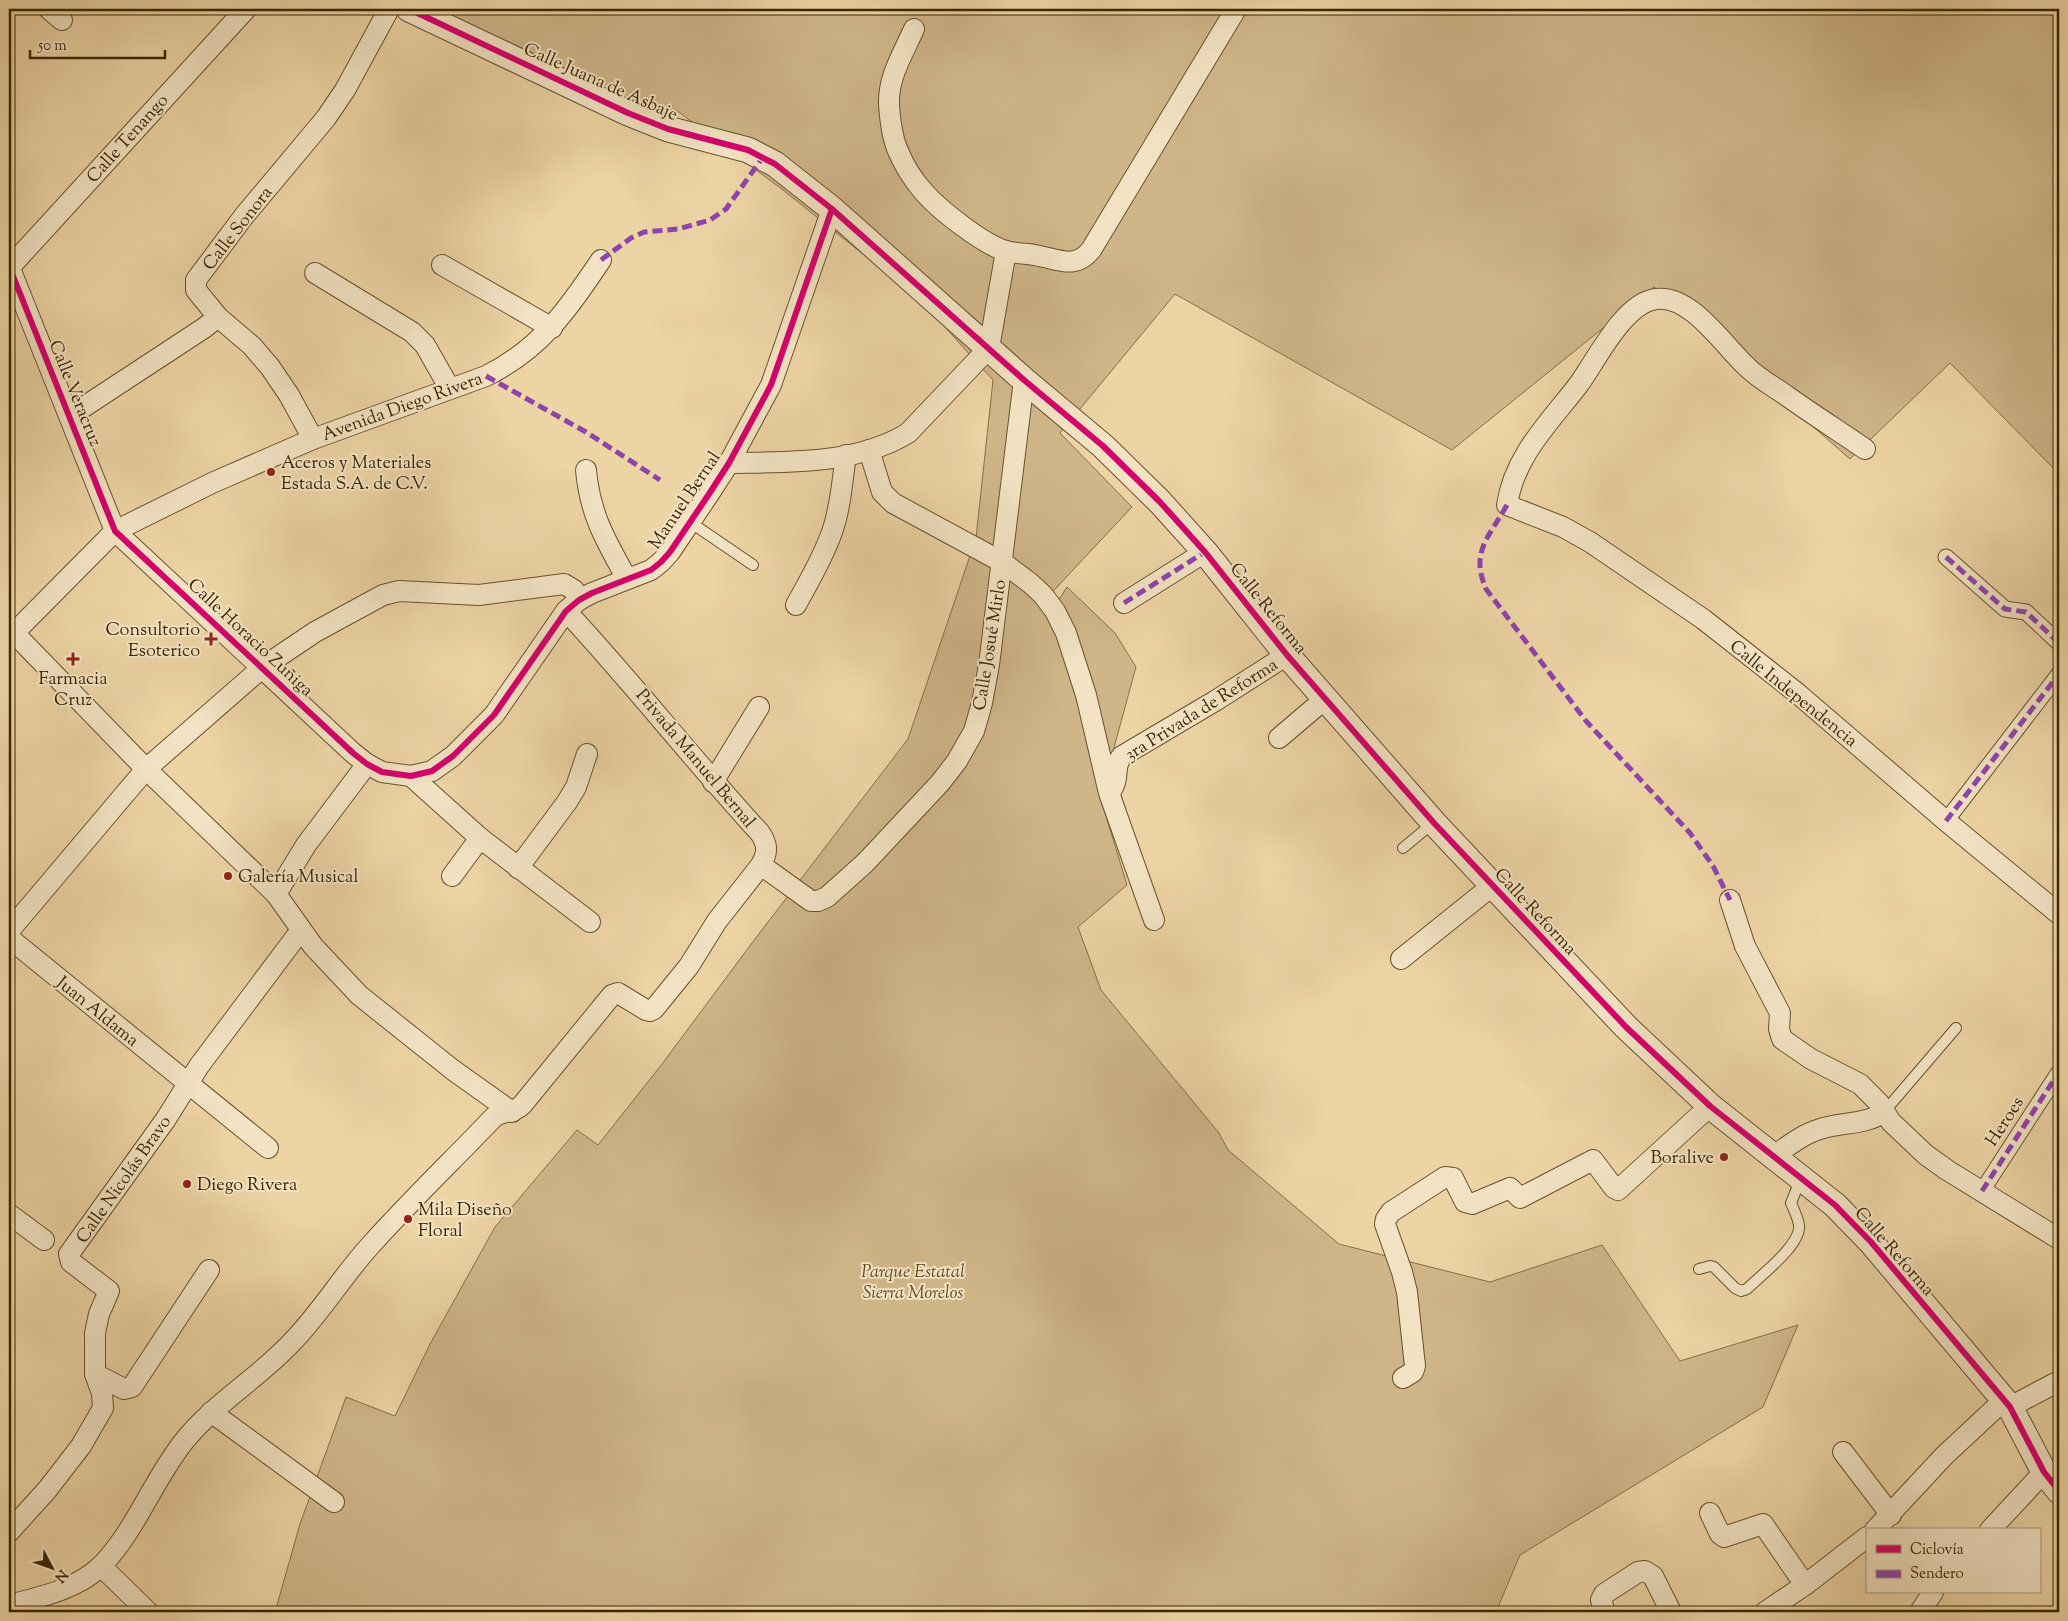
<svg xmlns="http://www.w3.org/2000/svg" width="2068" height="1621" font-family="'Sorts Mill Goudy',serif">
<style>
.green{fill:#cfb689;stroke:#866e46}
.lines{fill:none;stroke-linecap:round;stroke-linejoin:round}
.service-casing{stroke:#68522b;stroke-width:12}
.pedestrian-casing{stroke:#68522b;stroke-width:17}
.minor-casing{stroke:#68522b;stroke-width:22}
.tertiary-casing{stroke:#68522b;stroke-width:27}
.service{stroke:#f3e3c4;stroke-width:10}
.pedestrian{stroke:#f3e3c4;stroke-width:15}
.minor{stroke:#f3e3c4;stroke-width:20}
.tertiary{stroke:#f3e3c4;stroke-width:25}
.quiet{stroke:#8e44ad;stroke-width:5;stroke-dasharray:10 5;stroke-linecap:butt}
.cycleway-casing{stroke:#f3e3c4;stroke-width:9}
.cycleway{stroke:#d6006c;stroke-width:6}
.poi-dot{fill:#8f2418;stroke:#f3e3c4;stroke-width:2}
.labels{text-anchor:middle;stroke-width:4;stroke-linejoin:round;paint-order:stroke}
.street-label{font-size:18px;fill:#3c2602;stroke:#f3e3c4}
.poi-label{font-size:18px;fill:#3c2602;stroke:#f3e3c4;text-anchor:start}
.park-label{font-size:18px;font-style:italic;fill:#614a24;stroke:#f3e3c4}
</style>
<rect width="100%" height="100%" fill="#edd4a5"/>
<filter id="stains"><feTurbulence type="fractalNoise" baseFrequency=".004" numOctaves="4"/><feColorMatrix values="0 0 0 0 .2 0 0 0 0 .09 0 0 0 0 .02 0 0 0 .5 -.17"/></filter>
<radialGradient id="worn" r=".72"><stop offset=".6" stop-color="#630" stop-opacity="0"/><stop offset="1" stop-color="#630" stop-opacity=".3"/></radialGradient>
<polygon class="green" points="411,9 2059,9 2059,474 1950,363 1850,459 1654,287 1452,450 1175,294 1060,433 1132,507 1043,602 1048,617 1067,587 1115,633 1136,667 1106,777 1098,790 1127,885 1078,927 1101,990 1219,1133 1228,1150 1339,1244 1490,1282 1602,1245 1680,1361 1798,1325 1763,1407 1520,1555 1496,1612 275,1612 300,1524 346,1397 395,1416 430,1344 495,1227 577,1130 598,1145 662,1064 752,943 908,739 976,538 993,380 933,314 899,283 783,190 676,110 643,121"/>
<g class="lines">
<defs>
<g id="service">
<polyline points="690,522 753,565"/>
<polyline points="1403,848 1433,823"/>
<polyline points="1884,1112 1956,1028"/>
<path d="M 1699,1269 L 1710,1266 L 1714,1267 L 1735,1288 L 1741,1291 L 1747,1289 C 1760,1276 1802,1244 1799,1225 C 1798,1218 1794,1210 1791,1203 L 1801,1178"/>
</g>
<g id="pedestrian">
<polyline points="1946,557 2005,609 2026,612 2059,643"/>
<polyline points="1946,821 2059,674"/>
<polyline points="1982,1191 2059,1072"/>
</g>
<g id="minor">
<polyline points="49,9 62,20"/>
<path d="M 914,29 C 903,54 888,77 889,104 C 890,120 892,139 899,153 C 904,165 914,181 923,191 C 938,209 984,245 1006,251 C 1016,254 1028,253 1039,256 C 1060,260 1076,269 1091,250 L 1236,9"/>
<polyline points="442,265 552,328"/>
<polyline points="9,266 115,531 353,753 367,764 382,772 411,776 432,771 453,756 494,715 566,611 579,600 592,593 651,570 661,562 670,552 709,494 729,463 771,385 832,209"/>
<polyline points="9,268 246,9"/>
<polyline points="315,273 412,332 425,345 450,389"/>
<polyline points="70,416 204,328 218,317"/>
<polyline points="313,439 289,395 270,367 252,346 218,317 196,290 196,280 244,216 326,118 345,90 389,9"/>
<path d="M 1865,449 C 1839,431 1812,414 1787,396 C 1773,386 1759,379 1747,367 C 1724,346 1691,294 1656,299 C 1624,303 1597,359 1579,384 C 1550,422 1514,456 1507,505 L 1563,527 L 1590,542 L 1703,619 L 1797,693 L 1946,821 L 2059,914"/>
<polyline points="869,450 882,492 893,503 1002,562 1030,583 1043,595 1055,611 1066,633 1086,695 1109,793 1154,920"/>
<path d="M 729,463 C 787,462 856,465 908,433 L 989,348 L 1006,251"/>
<path d="M 586,470 C 590,515 606,541 627,579"/>
<polyline points="1124,603 1205,552"/>
<path d="M 796,605 C 809,581 823,558 832,532 C 841,507 842,481 846,455"/>
<path d="M 566,611 C 633,683 693,760 760,833 C 768,845 768,852 761,865 L 811,901 L 818,901 L 827,897 L 865,863 L 940,783 L 957,761 L 974,731 L 982,703 L 989,665 L 1024,380"/>
<polyline points="14,633 146,769 276,894 313,946 359,995 453,1070 512,1112"/>
<path d="M 9,638 L 115,531 L 212,483 L 313,439 L 486,376 C 541,349 568,309 601,260"/>
<polyline points="1279,738 1326,698"/>
<polyline points="411,776 480,838 590,922"/>
<polyline points="713,782 759,707"/>
<path d="M 1112,789 C 1120,778 1113,766 1122,756 L 1215,701 L 1287,655"/>
<polyline points="518,868 567,802 576,787 587,754"/>
<polyline points="452,876 480,838"/>
<polyline points="276,894 306,845 367,764"/>
<polyline points="1730,900 1745,946 1780,1013 1779,1029 1782,1039 1811,1059 1860,1084 1879,1103 1891,1122 1926,1155 1947,1170 2059,1239"/>
<polyline points="9,931 146,769 263,667 315,632 383,595 399,591 479,595 564,584 574,590 579,600"/>
<polyline points="9,938 268,1148"/>
<polyline points="1401,959 1492,886"/>
<path d="M 1774,1156 C 1788,1146 1803,1134 1820,1129 C 1841,1122 1866,1125 1884,1112"/>
<polyline points="9,1214 44,1240"/>
<polyline points="95,1374 124,1389 132,1387 209,1270"/>
<polyline points="1403,1378 1413,1372 1415,1366 1407,1292 1402,1272 1385,1224 1386,1219 1391,1212 1445,1177 1453,1178 1465,1202 1472,1204 1510,1188 1520,1198 1593,1160 1614,1188 1618,1190 1710,1106"/>
<polyline points="2010,1407 2059,1381"/>
<polyline points="211,1412 334,1502"/>
<polyline points="1843,1452 1891,1515"/>
<polyline points="1710,1513 1720,1534 1724,1537 1763,1524 1805,1585"/>
<polyline points="1875,1530 1944,1456 2004,1400"/>
<polyline points="1990,1530 2044,1472"/>
<polyline points="9,1532 47,1490 81,1446 103,1408 102,1393 95,1374 95,1333 99,1314 109,1291 71,1262 69,1254 166,1119 199,1066 301,930"/>
<polyline points="101,1566 148,1612"/>
<path d="M 9,1605 C 41,1597 77,1589 101,1566 C 135,1532 154,1478 185,1440 C 216,1402 260,1377 293,1341 C 321,1312 342,1277 369,1247 C 409,1202 453,1160 494,1117 C 504,1110 513,1114 522,1105 L 612,995 L 618,993 L 646,1010 L 650,1011 L 654,1009 L 689,966 L 717,921 L 761,865"/>
<polyline points="1605,1612 1601,1600 1604,1594 1638,1572 1645,1571 1653,1576 1671,1612"/>
<polyline points="1765,1612 1805,1585 1867,1537"/>
<polyline points="1920,1612 1933,1592"/>
</g>
<polyline id="tertiary" points="409,9 628,113 668,129 748,150 775,164 832,209 1024,380 1103,446 1160,502 1205,552 1287,655 1434,823 1626,1027 1710,1106 1835,1205 1871,1242 2010,1407 2044,1472 2059,1491"/>
</defs>
<use href="#service" class="service-casing"/>
<use href="#pedestrian" class="pedestrian-casing"/>
<use href="#minor" class="minor-casing"/>
<use href="#tertiary" class="tertiary-casing"/>
<use href="#service" class="service"/>
<use href="#pedestrian" class="pedestrian"/>
<use href="#minor" class="minor"/>
<use href="#tertiary" class="tertiary"/>
<g class="quiet">
<polyline points="601,260 631,238 644,232 678,229 710,220 726,209 763,157"/>
<polyline points="486,376 586,432 660,480"/>
<path d="M 1507,505 C 1489,537 1470,552 1486,589 L 1586,721 L 1690,833 L 1713,866 L 1730,900"/>
<polyline points="1946,557 2005,609 2026,612 2059,643"/>
<polyline points="1124,603 1205,552"/>
<polyline points="1946,821 2059,674"/>
<polyline points="1982,1191 2059,1072"/>
</g>
<defs>
<g id="cycleway">
<polyline points="409,9 628,113 668,129 748,150 775,164 832,209 1024,380 1103,446 1160,502 1205,552 1287,655 1434,823 1626,1027 1710,1106 1835,1205 1871,1242 2010,1407 2044,1472 2059,1491"/>
<polyline points="9,266 115,531 353,753 367,764 382,772 411,776 432,771 453,756 494,715 566,611 579,600 592,593 651,570 661,562 670,552 709,494 729,463 771,385 832,209"/>
</g>
</defs>
<use href="#cycleway" class="cycleway-casing"/>
<use href="#cycleway" class="cycleway"/>
</g>
<g class="poi-dot">
<circle cx="271" cy="472" r="5"/>
<path d="M208.5 631.5h5v5h5v5h-5v5h-5v-5h-5v-5h5z"/>
<path d="M70.5 651.5h5v5h5v5h-5v5h-5v-5h-5v-5h5z"/>
<circle cx="228" cy="876" r="5"/>
<circle cx="1724" cy="1157" r="5"/>
<circle cx="187" cy="1184" r="5"/>
<circle cx="408" cy="1219" r="5"/>
</g>
<g class="labels">
<g class="street-label">
<text transform="translate(601 81) rotate(24)" y="6">Calle Juana de Asbaje</text>
<text transform="translate(127 138) rotate(-48)" y="6">Calle Tenango</text>
<text transform="translate(237 228) rotate(-52)" y="6">Calle Sonora</text>
<text transform="translate(76 393) rotate(68)" y="6">Calle Veracruz</text>
<text transform="translate(402 406) rotate(-20)" y="6">Avenida Diego Rivera</text>
<text transform="translate(684 500) rotate(-56)" y="6">Manuel Bernal</text>
<text transform="translate(1269 608) rotate(51)" y="6">Calle Reforma</text>
<text transform="translate(251 637) rotate(43)" y="6">Calle Horacio Zuñiga</text>
<text transform="translate(989 645) rotate(-81)" y="6">Calle Josué Mirlo</text>
<text transform="translate(1794 693) rotate(39)" y="6">Calle Independencia</text>
<text transform="translate(1201 709) rotate(-32)" y="6">3ra Privada de Reforma</text>
<text transform="translate(696 758) rotate(50)" y="6">Privada Manuel Bernal</text>
<text transform="translate(1536 911) rotate(47)" y="6">Calle Reforma</text>
<text transform="translate(98 1011) rotate(39)" y="6">Juan Aldama</text>
<text transform="translate(2004 1121) rotate(-57)" y="6">Heroes</text>
<text transform="translate(123 1179) rotate(-55)" y="6">Calle Nicolás Bravo</text>
<text transform="translate(1895 1251) rotate(49)" y="6">Calle Reforma</text>
</g>
<g class="poi-label">
<text x="281" y="468">Aceros y Materiales<tspan x="281" dy="21">Estada S.A. de C.V.</tspan></text>
<text x="200" y="635" text-anchor="end">Consultorio<tspan x="200" dy="21">Esoterico</tspan></text>
<text x="73" y="684" text-anchor="middle">Farmacia<tspan x="73" dy="21">Cruz</tspan></text>
<text x="238" y="882">Galería Musical</text>
<text x="1714" y="1163" text-anchor="end">Boralive</text>
<text x="197" y="1190">Diego Rivera</text>
<text x="418" y="1215">Mila Diseño<tspan x="418" dy="21">Floral</tspan></text>
</g>
<g class="park-label">
<text x="913" y="1277">Parque Estatal<tspan x="913" dy="21">Sierra Morelos</tspan></text>
</g>
</g>
<rect width="2068" height="1621" fill="none" stroke="#edd4a5" stroke-width="30"/>
<rect x="10" y="10" width="2048" height="1601" fill="none" stroke="#3c2602" stroke-width="2.5"/>
<rect x="15" y="15" width="2038" height="1591" fill="none" stroke="#3c2602"/>
<rect x="1866" y="1528" width="175" height="65" fill="#f3e3c4" stroke="#aa9776"/>
<rect x="1876" y="1545" width="25" height="8" fill="#d6006c" stroke="#aa9776"/>
<text x="1910" y="1554" font-size="15" fill="#3c2602">Ciclovía</text>
<rect x="1876" y="1570" width="25" height="8" fill="#8e44ad" stroke="#aa9776"/>
<text x="1910" y="1578" font-size="15" fill="#3c2602">Sendero</text>
<g transform="translate(52 1568) rotate(131)" stroke="#f3e3c4" stroke-width="4" paint-order="stroke">
<path d="M0-4L9 19L0 12L-9 19Z" fill="#3c2602"/>
<text y="-8" font-size="14" font-weight="bold" text-anchor="middle" fill="#3c2602">N</text>
</g>
<path d="M30 50v8h135v-8" fill="none" stroke="#3c2602" stroke-width="2.5"/>
<text x="38" y="50" font-size="15" fill="#3c2602" stroke="#f3e3c4" stroke-width="4" paint-order="stroke">50 m</text>
<rect width="100%" height="100%" filter="url(#stains)"/>
<rect width="100%" height="100%" fill="url(#worn)"/>
</svg>
